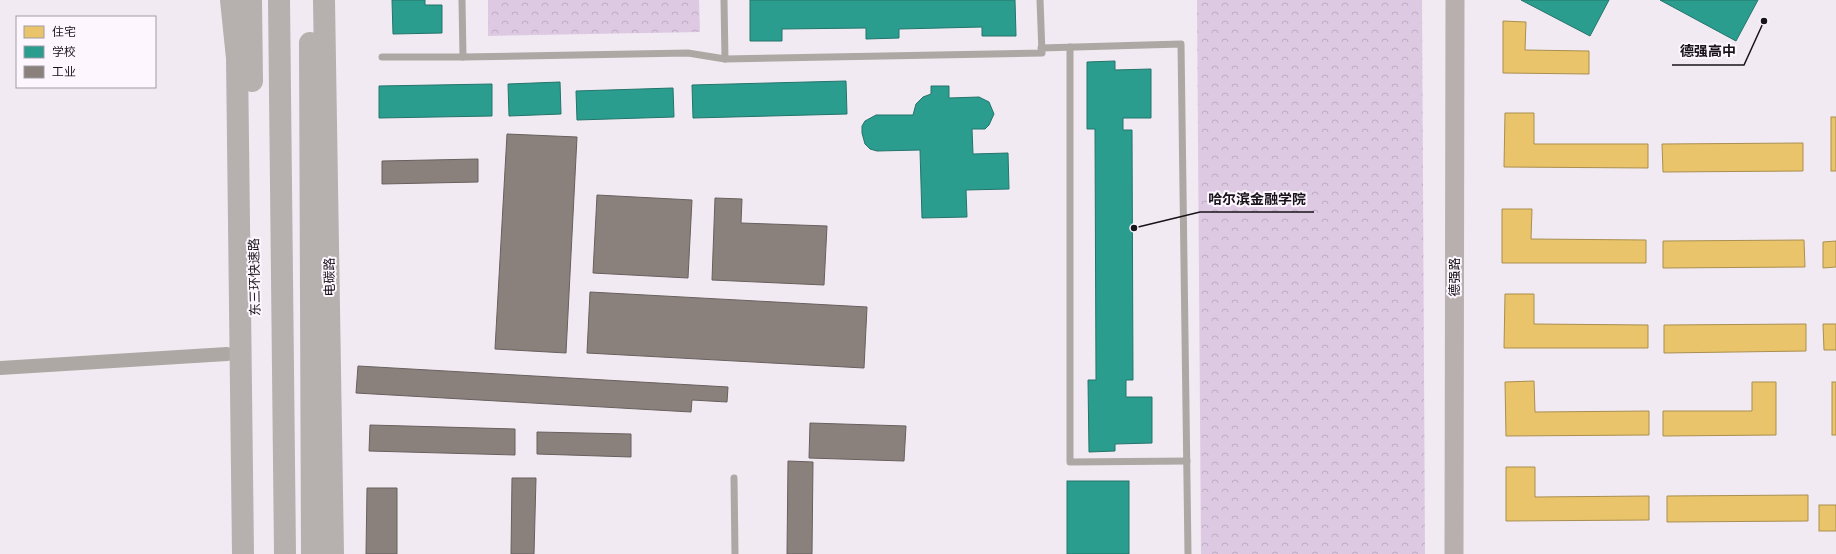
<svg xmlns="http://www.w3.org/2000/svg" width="1836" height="554" font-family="Cabin,'Noto Sans SC',sans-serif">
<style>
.park{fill:url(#park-crowns)}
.homes{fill:#e9c46a;stroke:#aa8f51}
.schools{fill:#2a9d8f;stroke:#24746b}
.industry{fill:#8a817c;stroke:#68605e}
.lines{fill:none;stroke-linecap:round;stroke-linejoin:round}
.lane{stroke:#ada8a3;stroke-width:7}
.street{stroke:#ada8a3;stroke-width:14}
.secondary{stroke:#b7b0ae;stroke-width:19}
.highway{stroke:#b6b0af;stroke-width:22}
.labels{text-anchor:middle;stroke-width:4;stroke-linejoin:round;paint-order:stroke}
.street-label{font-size:13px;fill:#171318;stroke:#fdf6ff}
.leader{fill:none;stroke:#171318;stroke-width:1.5}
.callout-dot{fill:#171318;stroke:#fdf6ff;stroke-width:1.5}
.callout-label{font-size:14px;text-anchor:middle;font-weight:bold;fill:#171318;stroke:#fdf6ff;stroke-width:4;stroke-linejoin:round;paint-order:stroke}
</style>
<defs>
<pattern id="park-crowns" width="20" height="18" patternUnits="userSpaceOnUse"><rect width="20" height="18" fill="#dec9e3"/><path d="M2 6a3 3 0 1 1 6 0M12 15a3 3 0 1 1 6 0" fill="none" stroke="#beacc2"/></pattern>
</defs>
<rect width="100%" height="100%" fill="#f1eaf2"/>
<g class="park">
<polygon points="488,0 699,0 700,32 488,36"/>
<polygon points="1197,0 1422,0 1425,554 1201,554"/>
</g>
<g class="homes">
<polygon points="1503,21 1526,22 1525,50 1589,51 1589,74 1503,73"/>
<polygon points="1505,113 1534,113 1534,144 1648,144 1648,168 1504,167"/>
<rect x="1831" y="117" width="5" height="54"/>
<polygon points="1803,143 1803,171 1663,172 1662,144"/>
<polygon points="1502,209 1532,209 1531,239 1646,240 1646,263 1502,263"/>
<polygon points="1804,240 1805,267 1663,268 1663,241"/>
<polygon points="1836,241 1836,267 1823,268 1823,242"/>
<polygon points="1505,294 1534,294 1534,324 1648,325 1648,348 1504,348"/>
<polygon points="1806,324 1806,351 1664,353 1664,325"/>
<polygon points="1823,324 1836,324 1836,350 1824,350"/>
<polygon points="1534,381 1535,412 1649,411 1649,435 1506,436 1505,382"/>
<polygon points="1752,382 1776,382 1776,435 1663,436 1663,411 1752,411"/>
<rect x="1832" y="382" width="4" height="53"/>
<polygon points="1506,467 1535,467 1535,497 1649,496 1649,520 1506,521"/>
<polygon points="1808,495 1808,521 1667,522 1667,496"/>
<rect x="1819" y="505" width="17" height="26"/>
</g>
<g class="schools">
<polygon points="392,0 425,0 425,5 442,5 442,33 393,34"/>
<polygon points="750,0 1015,0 1016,36 982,36 982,27 899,29 899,38 866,39 866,28 782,29 782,41 750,41"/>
<polygon points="1521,0 1609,0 1590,36"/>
<polygon points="1660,0 1758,0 1736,41"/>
<polygon points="1115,61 1115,70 1151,69 1151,118 1123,118 1123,130 1132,130 1133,380 1126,380 1126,397 1152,397 1152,443 1115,444 1115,451 1089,452 1088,380 1096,380 1095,129 1087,129 1087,62"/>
<polygon points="846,81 847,114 693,118 692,85"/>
<polygon points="560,82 561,114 509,116 508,84"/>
<polygon points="492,84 492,116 379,118 379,86"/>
<polygon points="931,86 949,86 949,98 979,97 989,102 994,114 989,125 985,129 972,129 973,154 1008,153 1009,189 966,190 967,217 922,218 920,150 877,151 870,149 865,144 862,133 862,126 865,121 876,115 913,115 916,104 923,97 931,94"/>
<polygon points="673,88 674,117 577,120 576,91"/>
<rect x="1067" y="481" width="62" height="73"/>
</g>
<g class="industry">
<polygon points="507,134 577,137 566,353 495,349"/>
<polygon points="478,159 478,182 382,184 382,161"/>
<polygon points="597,195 692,200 688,278 593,273"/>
<polygon points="715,198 742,199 741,223 827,226 824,285 712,280"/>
<polygon points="590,292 867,307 864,368 587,353"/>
<polygon points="358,366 728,387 727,402 692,400 691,412 356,393"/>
<polygon points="810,423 906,426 904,461 809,458"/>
<polygon points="370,425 515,429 515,455 369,451"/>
<polygon points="537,432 631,434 631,457 537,454"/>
<polygon points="788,461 813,462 812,554 787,554"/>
<polygon points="512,478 536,478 534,554 511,554"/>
<polygon points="367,488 397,488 397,554 366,554"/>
</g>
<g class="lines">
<g class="lane">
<polyline points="462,0 463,57"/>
<polyline points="724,0 725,59"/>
<polyline points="1070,47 1070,462 1187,461"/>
<polyline points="1041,48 1181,44 1188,554"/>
<polyline points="382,57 463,57 688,53 725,59 1042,53 1040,0"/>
<polyline points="734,478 735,554"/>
</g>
<polyline class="street" points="0,368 227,354"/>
<polyline class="secondary" points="1454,554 1455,0"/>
<g class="highway">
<polyline points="231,0 237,58 243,554"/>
<polyline points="251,0 252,81"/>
<polyline points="279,0 285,554"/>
<polyline points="324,0 333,554"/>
<polyline points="310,43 312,554"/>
</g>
</g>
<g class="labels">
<g class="street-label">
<text transform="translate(254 277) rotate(-91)" y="5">东三环快速路</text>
<text transform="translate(329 277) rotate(-91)" y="5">电碳路</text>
<text transform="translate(1454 277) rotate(-90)" y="5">德强路</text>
</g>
</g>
<path class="leader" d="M1764 21L1744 65H1672M1134 228L1200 212H1314"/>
<g class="callout-dot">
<circle cx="1764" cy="21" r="4"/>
<circle cx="1134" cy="228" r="4"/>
</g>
<g class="callout-label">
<text x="1708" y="56">德强高中</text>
<text x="1257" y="204">哈尔滨金融学院</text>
</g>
<rect x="16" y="16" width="140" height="72" fill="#fdf6ff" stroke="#a19ba3"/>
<rect x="24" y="26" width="20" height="12" fill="#e9c46a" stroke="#a19ba3"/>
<text x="52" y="36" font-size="12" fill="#171318">住宅</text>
<rect x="24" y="46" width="20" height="12" fill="#2a9d8f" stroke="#a19ba3"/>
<text x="52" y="56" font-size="12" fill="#171318">学校</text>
<rect x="24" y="66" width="20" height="12" fill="#8a817c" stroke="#a19ba3"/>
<text x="52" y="76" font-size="12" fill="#171318">工业</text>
</svg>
